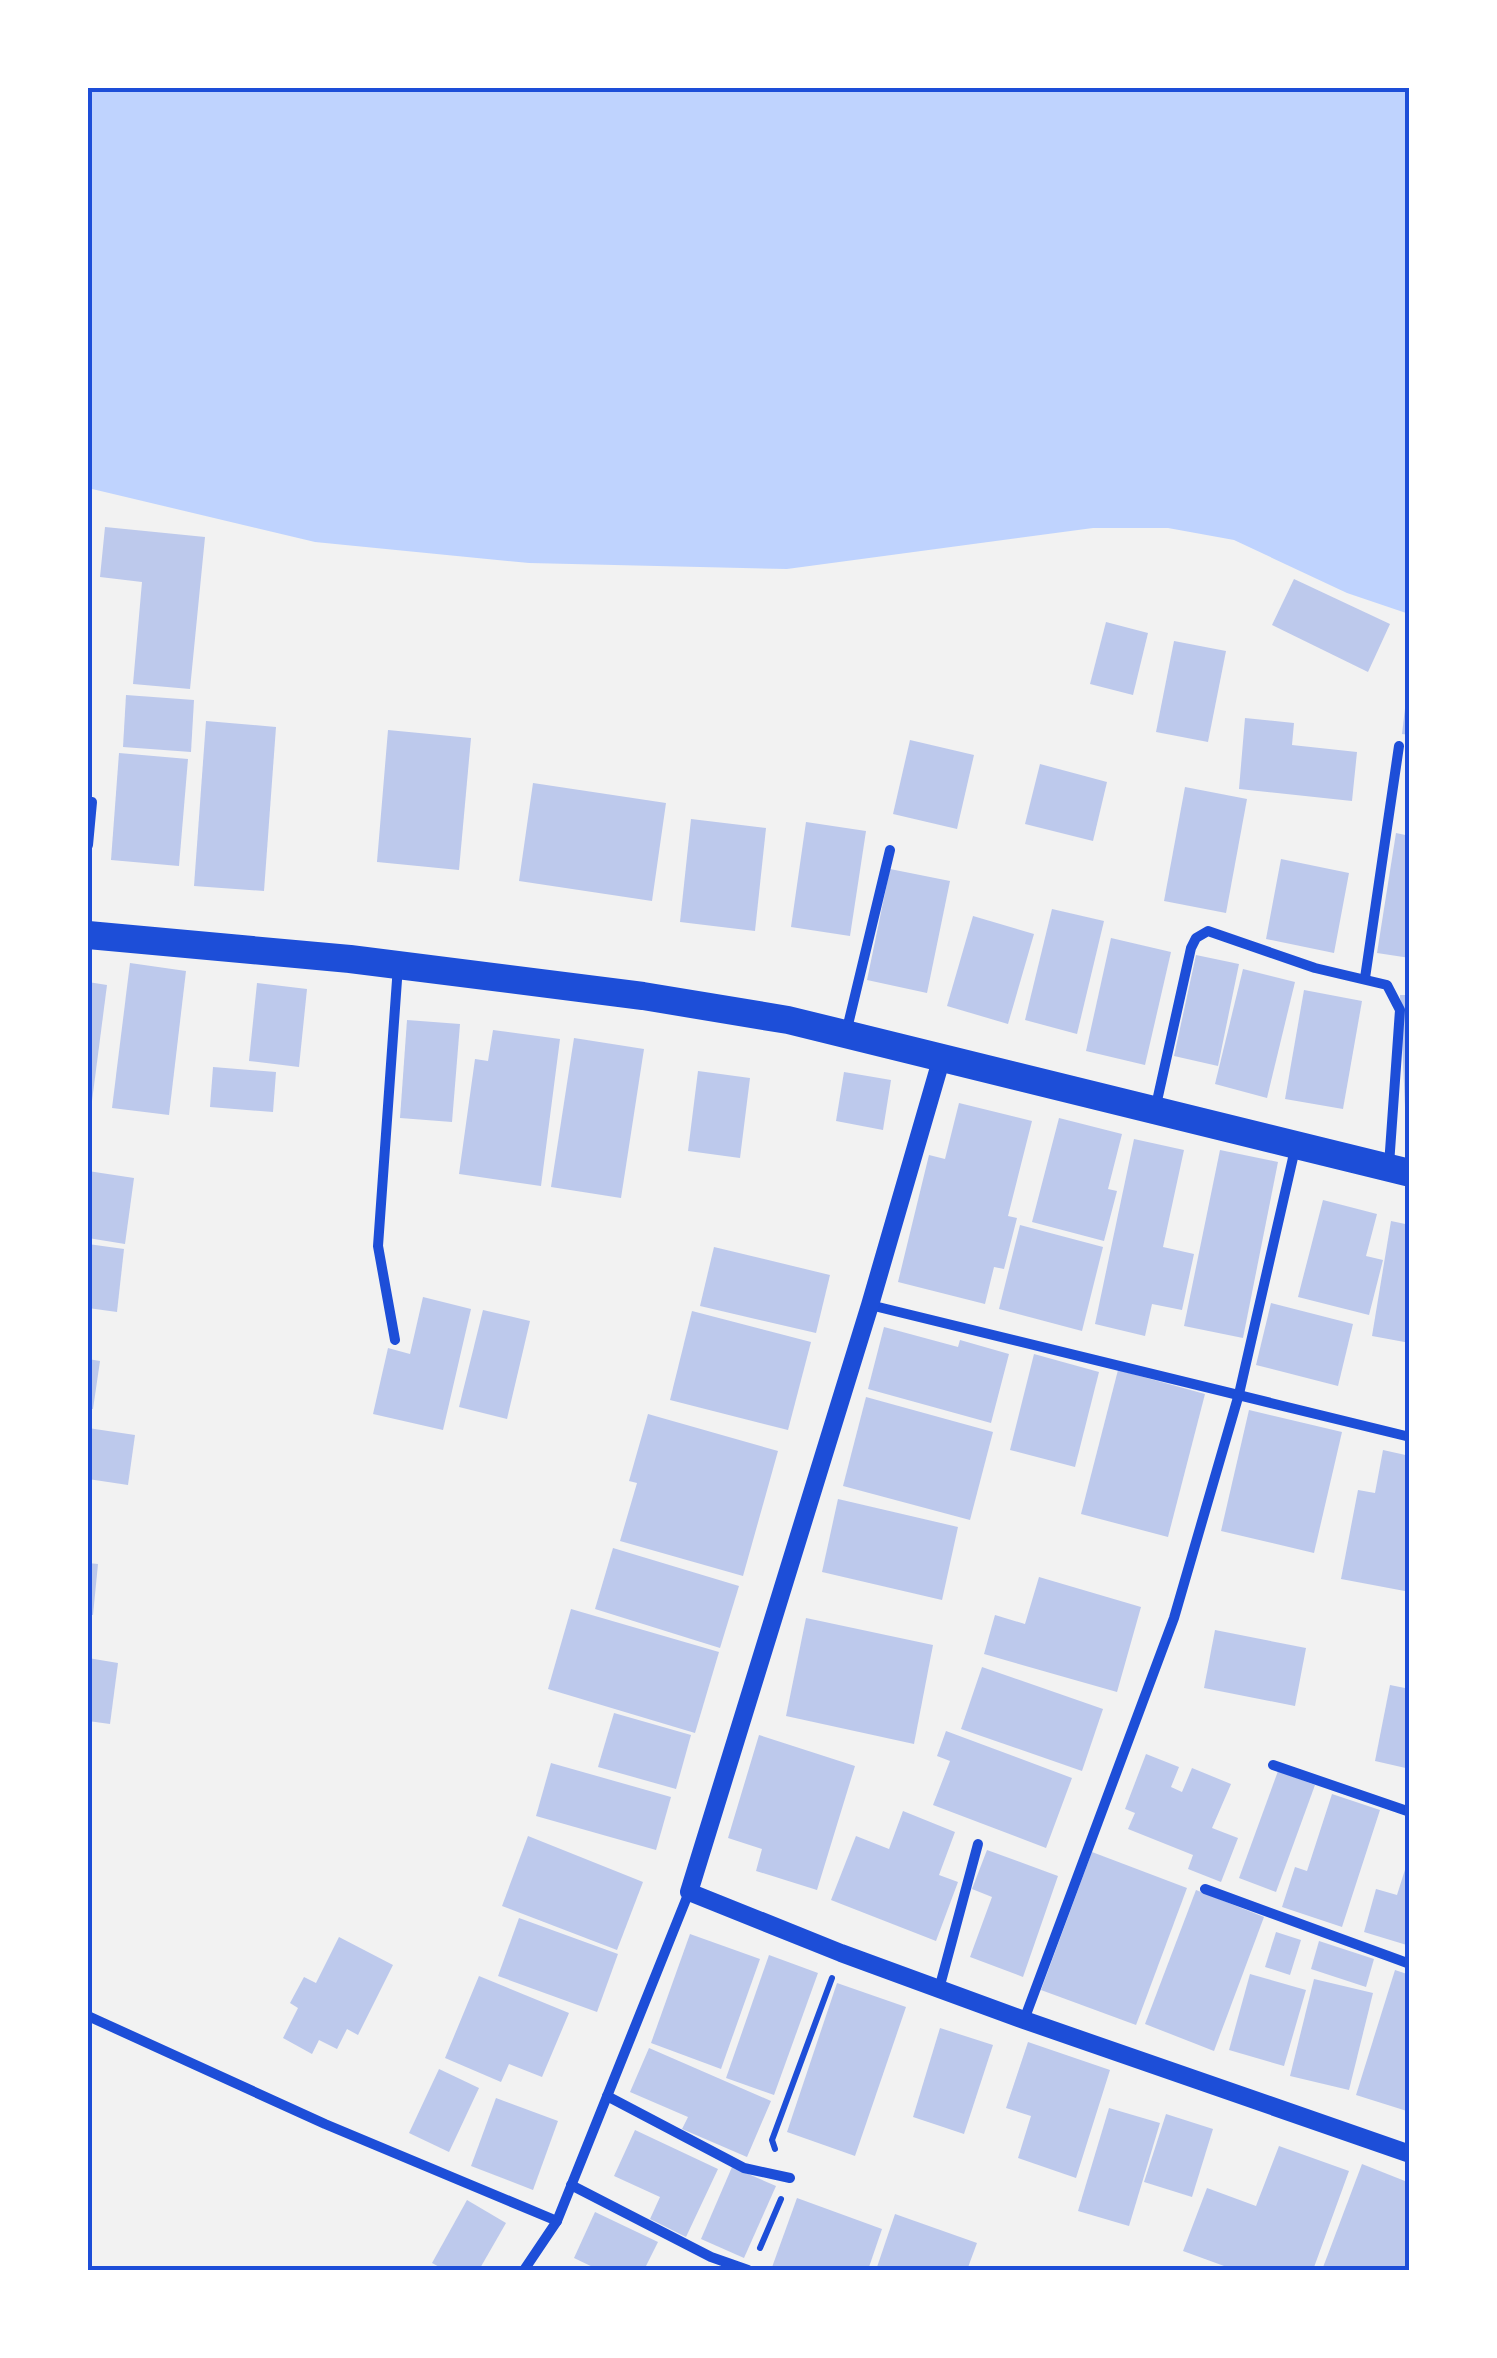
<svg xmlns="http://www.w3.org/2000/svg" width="1497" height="2358" font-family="Raleway,sans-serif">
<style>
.water{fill:#bfd3fe}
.building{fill:#bdc9ec}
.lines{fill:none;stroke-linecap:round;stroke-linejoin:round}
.path{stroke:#1d4ed8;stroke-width:6}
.minor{stroke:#1d4ed8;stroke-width:10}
.tertiary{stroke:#1d4ed8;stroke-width:18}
.trunk{stroke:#1d4ed8;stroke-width:28}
.neatline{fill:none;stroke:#1d4ed8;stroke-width:4}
</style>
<rect width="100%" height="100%" fill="#f2f2f2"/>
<polygon class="water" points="88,88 1409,88 1409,614 1347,593 1234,540 1168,528 1093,528 787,569 529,563 315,542 88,488"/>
<g class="building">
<polygon points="105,527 205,537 190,689 133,684 142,582 100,577"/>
<polygon points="1294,579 1390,624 1368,672 1272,625"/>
<polygon points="1106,622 1148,633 1133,695 1090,684"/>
<polygon points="1174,641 1226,651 1208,742 1156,732"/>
<polygon points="1407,691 1410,691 1410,735 1402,734"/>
<polygon points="126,695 194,700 191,752 123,747"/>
<polygon points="1245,718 1294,723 1292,745 1357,752 1352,801 1239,789"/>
<polygon points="206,721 276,727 264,891 194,886"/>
<polygon points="388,730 471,738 459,870 377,862"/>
<polygon points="910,740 974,755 957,829 893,814"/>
<polygon points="119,753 188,759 179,866 111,860"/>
<polygon points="1040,764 1107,782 1093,841 1025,824"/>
<polygon points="533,783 666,803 652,901 519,881"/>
<polygon points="1185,787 1247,799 1226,913 1164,901"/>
<polygon points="691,819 766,828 755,931 680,922"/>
<polygon points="806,822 866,831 850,936 791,927"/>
<polygon points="1396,833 1410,836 1410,958 1377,953"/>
<polygon points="1281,859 1349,873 1334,953 1266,939"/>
<polygon points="890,869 950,881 927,993 867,980"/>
<polygon points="1052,909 1104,921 1077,1034 1025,1020"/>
<polygon points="973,916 1034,934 1008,1024 947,1006"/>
<polygon points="1111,938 1171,952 1145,1065 1086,1051"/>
<polygon points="1196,955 1239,964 1218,1066 1174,1056"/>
<polygon points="130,963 186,971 169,1115 112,1108"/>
<polygon points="1243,969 1295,982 1267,1098 1215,1084"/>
<polygon points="88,982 107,985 92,1101 88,1101"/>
<polygon points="257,983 307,989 299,1067 249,1061"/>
<polygon points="1304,990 1362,1001 1343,1109 1285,1099"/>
<polygon points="1400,995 1410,995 1410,1107 1405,1107"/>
<polygon points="407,1020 460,1024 452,1122 400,1118"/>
<polygon points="493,1030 560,1039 541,1186 459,1174 475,1059 488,1061"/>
<polygon points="574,1038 644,1049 621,1198 551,1187"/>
<polygon points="213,1067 276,1072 273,1112 210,1107"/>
<polygon points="698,1071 750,1078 740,1158 688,1151"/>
<polygon points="844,1072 891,1080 883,1130 836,1121"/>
<polygon points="959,1103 1032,1121 1008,1216 1017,1218 1004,1269 994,1267 985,1304 898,1282 929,1155 945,1159"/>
<polygon points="1059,1118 1122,1134 1108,1189 1117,1191 1104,1241 1032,1222"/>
<polygon points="1134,1139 1184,1150 1163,1247 1194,1254 1182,1310 1152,1304 1145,1336 1095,1324"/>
<polygon points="1220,1150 1278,1162 1243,1338 1184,1326"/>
<polygon points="88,1171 134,1178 125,1244 88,1238"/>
<polygon points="1323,1200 1377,1214 1366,1256 1383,1260 1369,1315 1298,1297"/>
<polygon points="1391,1221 1410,1225 1410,1343 1372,1336"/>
<polygon points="1020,1225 1103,1247 1082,1331 999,1309"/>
<polygon points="88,1244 124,1249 117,1312 88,1308"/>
<polygon points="714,1247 830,1275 816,1333 700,1306"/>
<polygon points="423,1297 471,1309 443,1430 373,1414 388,1348 410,1354"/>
<polygon points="1271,1303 1353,1324 1338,1386 1256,1365"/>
<polygon points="483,1310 530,1321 507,1419 459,1407"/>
<polygon points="692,1311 811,1342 788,1430 670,1400"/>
<polygon points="884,1327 958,1347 960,1340 1009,1354 991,1423 868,1389"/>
<polygon points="1034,1354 1099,1372 1075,1467 1010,1450"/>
<polygon points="88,1359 100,1361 93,1409 88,1409"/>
<polygon points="1118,1370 1205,1394 1168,1537 1081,1514"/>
<polygon points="866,1397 993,1432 970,1520 843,1486"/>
<polygon points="1249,1410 1342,1432 1314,1553 1221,1531"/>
<polygon points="648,1414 778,1451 743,1576 620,1541 637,1483 629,1481"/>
<polygon points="88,1428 135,1435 128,1485 88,1479"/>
<polygon points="1383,1450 1410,1456 1410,1592 1341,1579 1358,1490 1375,1493"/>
<polygon points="838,1499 958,1527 942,1600 822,1572"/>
<polygon points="613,1548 739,1586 720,1648 595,1609"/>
<polygon points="88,1563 98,1564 93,1615 88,1614"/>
<polygon points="1039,1577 1141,1607 1117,1692 984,1654 995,1615 1025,1624"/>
<polygon points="571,1609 719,1652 695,1733 548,1689"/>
<polygon points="806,1618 933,1645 914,1744 786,1716"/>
<polygon points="1215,1630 1306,1648 1295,1706 1204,1688"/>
<polygon points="88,1658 118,1663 110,1724 88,1721"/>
<polygon points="982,1667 1103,1709 1082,1771 961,1729"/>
<polygon points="1390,1685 1410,1689 1410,1769 1375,1761"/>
<polygon points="614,1713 691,1735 676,1789 598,1767"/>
<polygon points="946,1731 1072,1778 1046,1848 933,1805 950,1761 937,1756"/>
<polygon points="759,1735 855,1766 817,1890 756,1871 762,1849 728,1838"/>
<polygon points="1146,1754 1179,1767 1171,1787 1182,1792 1192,1768 1231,1784 1212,1828 1238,1838 1221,1882 1188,1869 1193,1855 1128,1829 1135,1813 1125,1809"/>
<polygon points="551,1763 671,1797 656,1850 536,1816"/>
<polygon points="1278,1771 1315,1785 1276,1892 1239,1878"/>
<polygon points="1332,1794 1380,1810 1342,1927 1282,1907 1295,1867 1307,1871"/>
<polygon points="903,1811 955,1832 939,1875 958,1882 936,1941 831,1900 856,1836 889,1849"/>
<polygon points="528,1836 643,1882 617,1950 502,1906"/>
<polygon points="987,1850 1058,1876 1023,1977 970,1957 992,1897 972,1889"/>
<polygon points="1092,1852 1187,1888 1136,2025 1041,1990"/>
<polygon points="1409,1857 1410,1858 1410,1946 1364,1932 1376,1889 1397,1895"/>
<polygon points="1196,1890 1264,1917 1214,2051 1145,2024"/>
<polygon points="519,1918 618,1954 597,2012 498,1976"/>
<polygon points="1276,1932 1301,1940 1290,1975 1265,1967"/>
<polygon points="690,1934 760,1959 721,2069 651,2043"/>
<polygon points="339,1937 393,1965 358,2035 347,2029 337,2049 319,2040 312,2054 283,2038 298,2008 290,2003 304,1977 316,1983"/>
<polygon points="1319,1941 1374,1959 1366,1987 1311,1969"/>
<polygon points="769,1955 818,1973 774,2095 726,2078"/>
<polygon points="1395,1970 1410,1975 1410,2112 1356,2095"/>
<polygon points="1250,1974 1306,1990 1284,2066 1229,2050"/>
<polygon points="479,1976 569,2013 542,2077 509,2064 501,2082 445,2058"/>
<polygon points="1314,1979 1373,1993 1349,2090 1290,2076"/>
<polygon points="837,1983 906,2007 855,2156 787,2132"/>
<polygon points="940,2028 993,2045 964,2134 913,2117"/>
<polygon points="1028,2042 1110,2070 1076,2178 1018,2158 1031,2116 1006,2108"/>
<polygon points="649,2048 771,2101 747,2157 682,2129 688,2117 630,2092"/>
<polygon points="439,2069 479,2088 449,2152 409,2133"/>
<polygon points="496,2098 558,2121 533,2190 471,2166"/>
<polygon points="1109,2108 1160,2123 1129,2226 1078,2211"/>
<polygon points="1166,2114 1213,2129 1192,2197 1144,2182"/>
<polygon points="635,2130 718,2169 686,2237 650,2219 660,2197 614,2176"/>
<polygon points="1279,2146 1349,2171 1313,2270 1235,2270 1183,2251 1207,2188 1256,2206"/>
<polygon points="1362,2164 1410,2183 1410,2270 1322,2270"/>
<polygon points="732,2167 776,2186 744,2258 701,2239"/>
<polygon points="797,2198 882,2229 868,2270 771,2270"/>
<polygon points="467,2200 506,2223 479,2270 445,2270 432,2263"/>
<polygon points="595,2212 658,2242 644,2270 599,2270 574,2258"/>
<polygon points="895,2214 977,2243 967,2270 876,2270"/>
</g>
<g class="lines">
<g class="path">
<polyline points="775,2149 772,2140 832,1978"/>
<polyline points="760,2248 781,2199"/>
</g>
<g class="minor">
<polyline points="88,845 92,802"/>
<polyline points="1365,978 1399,746"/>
<polyline points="846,1033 890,850"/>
<polyline points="1155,1110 1191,948 1196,938 1208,931 1315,968 1387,985 1400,1010 1389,1165"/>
<polyline points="870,1305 1410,1437"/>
<polyline points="395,1340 378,1246 398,966"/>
<polyline points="1273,1765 1410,1812"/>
<polyline points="1205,1889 1410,1964"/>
<polyline points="939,1989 978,1844"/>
<polyline points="88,2016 325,2124 557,2221"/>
<polyline points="1024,2020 1174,1618 1239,1394 1295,1149"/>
<polyline points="607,2096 744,2168 790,2178"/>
<polyline points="571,2185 711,2257 748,2270"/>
<polyline points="524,2270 557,2221 689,1892"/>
</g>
<polyline class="tertiary" points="942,1057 870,1305 689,1892 841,1953 1024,2020 1410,2154"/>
<polyline class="trunk" points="88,935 350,959 643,996 788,1020 1410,1173"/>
</g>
<rect width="1497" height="2358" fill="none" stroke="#ffffff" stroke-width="180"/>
<rect x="90" y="90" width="1317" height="2178" class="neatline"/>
</svg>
